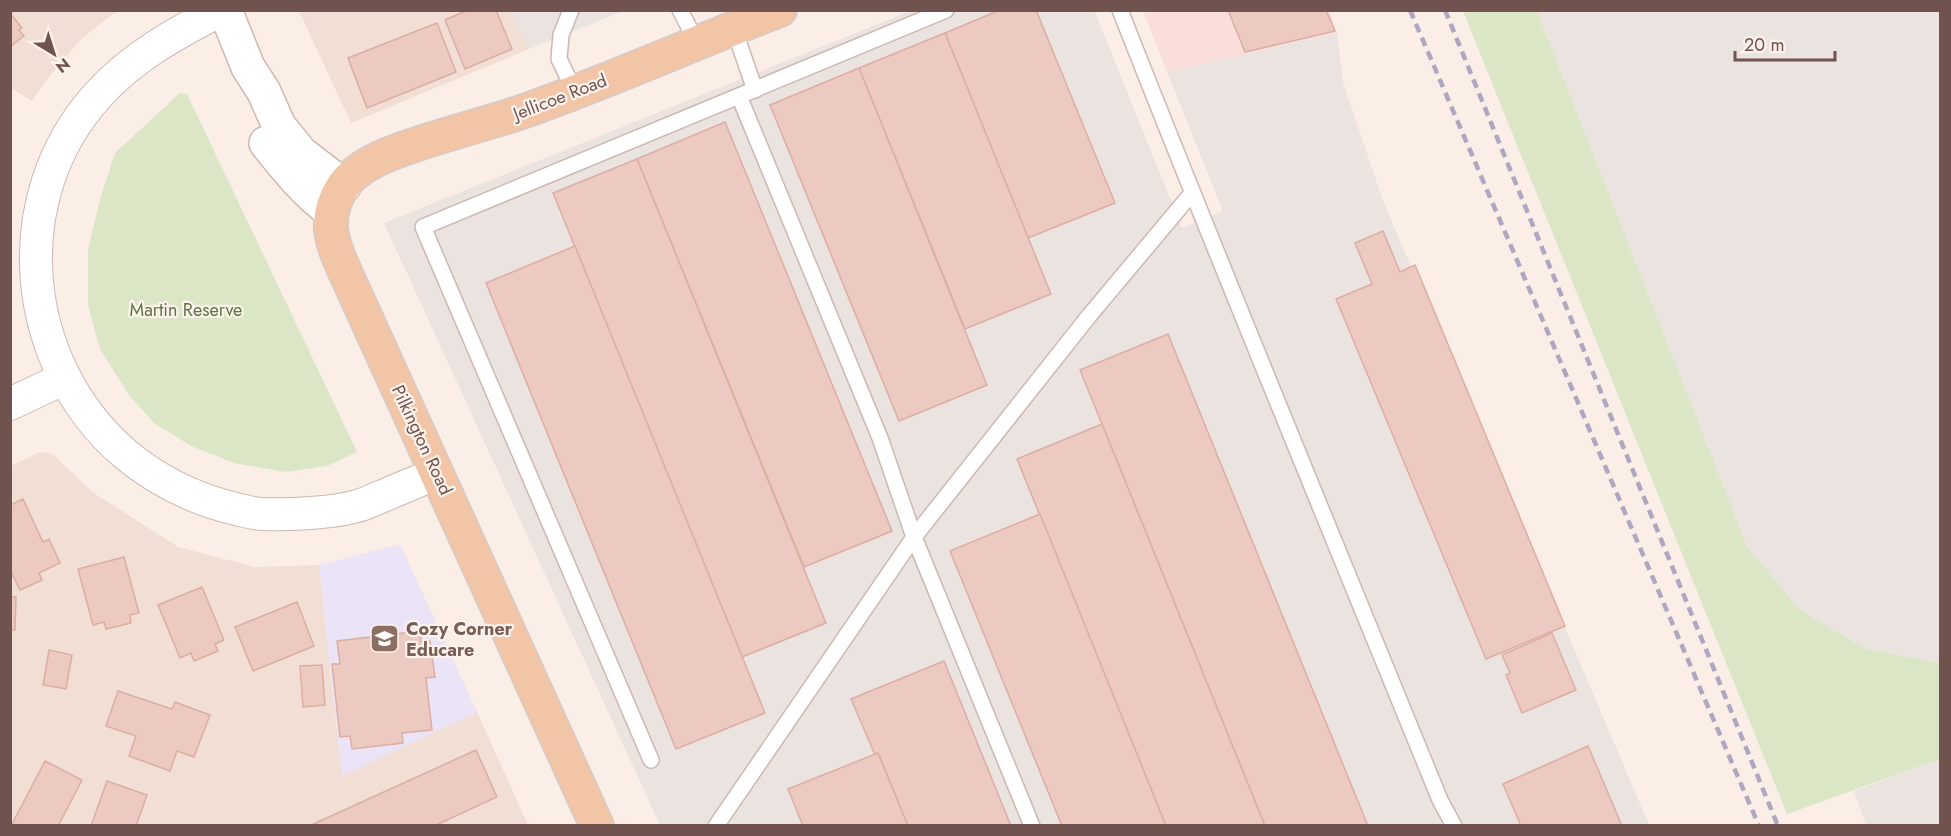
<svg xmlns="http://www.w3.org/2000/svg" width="1951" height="836" font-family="Jost,sans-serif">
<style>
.residential{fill:#f1dfd5}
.commercial{fill:#f9dedb}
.industrial{fill:#eae3e0}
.education{fill:#ebe3f6}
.green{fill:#dae6c6}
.building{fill:#ecc9c1;stroke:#ddada3;stroke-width:1.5}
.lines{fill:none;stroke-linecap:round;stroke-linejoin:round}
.lane-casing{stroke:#cdb7b1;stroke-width:18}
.street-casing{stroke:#cdb7b1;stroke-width:34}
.secondary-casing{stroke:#cfb6ae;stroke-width:36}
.primary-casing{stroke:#d4cbca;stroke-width:36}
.lane{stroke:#fff;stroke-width:15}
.street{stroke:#fff;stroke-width:32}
.secondary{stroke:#fff;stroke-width:33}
.primary{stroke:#f2c5a6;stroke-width:33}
.rail{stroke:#afa6c2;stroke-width:4.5;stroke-dasharray:9 6;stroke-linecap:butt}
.labels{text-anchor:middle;stroke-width:4.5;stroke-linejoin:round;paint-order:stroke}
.street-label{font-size:18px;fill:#70534e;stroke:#fdf3ec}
.park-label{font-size:18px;fill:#5e7547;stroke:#fdf3ec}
.education-label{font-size:18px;font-weight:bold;fill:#785e54;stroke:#fdf3ec;text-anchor:start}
</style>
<rect width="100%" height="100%" fill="#faeee6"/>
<g class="residential">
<polygon points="10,11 117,11 80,40 45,82 32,101 11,88"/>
<polygon points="299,11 511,11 529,49 351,123"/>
<polygon points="40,452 49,453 55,456 91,491 178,547 255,567 319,565 342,775 477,712 528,825 11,826 11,466"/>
</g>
<polygon class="commercial" points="1143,11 1329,11 1337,33 1167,72"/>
<g class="industrial">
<polygon points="1094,10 1182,228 1223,211 1167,72 1337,33 1343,82 1383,201 1649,825 660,825 384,223 910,11"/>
<polygon points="511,11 623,11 529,49"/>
<polygon points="1537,11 1940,11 1940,663 1866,649 1799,609 1747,546"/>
<polygon points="1940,759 1940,825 1866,825 1854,791"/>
</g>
<polygon class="education" points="400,544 477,712 342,776 319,565"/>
<g class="green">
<polygon points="1463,11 1537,11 1747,546 1799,609 1866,649 1940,663 1940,759 1787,814"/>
<polygon points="180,93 187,94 357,452 327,466 286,472 234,463 191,446 154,423 129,395 100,349 88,305 88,250 100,199 115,153"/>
</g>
<g class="building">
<polygon points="468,10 496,10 512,49 465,69 445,20"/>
<polygon points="1000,10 1036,10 1115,203 1028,238 945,33"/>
<polygon points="1228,10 1326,10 1335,31 1245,52"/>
<polygon points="10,13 22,28 19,30 24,36 10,47"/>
<polygon points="437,23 456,72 367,108 348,58"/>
<polygon points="945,33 1051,294 965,329 859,68"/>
<polygon points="859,68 987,385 899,421 770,105"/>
<polygon points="725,122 892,531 804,567 637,159"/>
<polygon points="637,159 826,623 742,657 553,193"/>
<polygon points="1383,231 1400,272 1415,265 1565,626 1486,659 1336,299 1372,284 1355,243"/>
<polygon points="575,246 765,713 676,749 486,283"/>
<polygon points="1168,334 1368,826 1265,826 1080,370"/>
<polygon points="1102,424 1265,826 1166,826 1017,459"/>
<polygon points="23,499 43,542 49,539 60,563 39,573 42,580 20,590 10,570 10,505"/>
<polygon points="1040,514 1166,826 1062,826 950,551"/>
<polygon points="124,557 139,613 130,615 131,623 106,629 104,622 93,625 78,569"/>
<polygon points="202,587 224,640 215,644 218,651 194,661 191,653 180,658 158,605"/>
<polygon points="10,597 16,597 15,630 10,630"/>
<polygon points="297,602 314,646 253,671 235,627"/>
<polygon points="420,631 421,642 430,641 435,677 426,678 432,730 402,733 403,743 352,749 350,736 340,737 332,664 340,664 337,641"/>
<polygon points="1552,633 1576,690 1522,713 1506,675 1510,673 1502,655"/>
<polygon points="49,650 72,655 66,689 43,685"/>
<polygon points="944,661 1011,826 908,826 878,753 875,755 851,699"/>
<polygon points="322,665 325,705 303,707 300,666"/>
<polygon points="118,691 172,709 175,702 210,715 194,757 177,751 170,771 129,756 136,736 106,726"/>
<polygon points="1588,746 1622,826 1521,826 1503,784"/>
<polygon points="476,750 497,797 434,826 309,826"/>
<polygon points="878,753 908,826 803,826 788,789"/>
<polygon points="45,761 82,780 58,826 11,826"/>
<polygon points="107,781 147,795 136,826 91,826"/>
</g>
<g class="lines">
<defs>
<g id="lane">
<polyline points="571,10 561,35 559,59 575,92"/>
<polyline points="680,10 697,43"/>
<path d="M 1120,10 C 1224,275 1333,537 1440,800 L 1454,826"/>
<polyline points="734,29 755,90"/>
<polyline points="739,96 880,438 914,537 1032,826"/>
<polyline points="651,760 423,227 946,10"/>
<polyline points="716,826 914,537 1089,316 1192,193"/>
</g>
<g id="street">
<path d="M 221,10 C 176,33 132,57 98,95 C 4,198 20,363 124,453 C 157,481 194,499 236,509 C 245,511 254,514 263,514 C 288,515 334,513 357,506 C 366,504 374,499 383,496 C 401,488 419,481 437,473"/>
<polyline points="10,404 65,378"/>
</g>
<g id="secondary">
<polyline points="225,10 248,67 264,92 279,126 301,153 344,186"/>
<path d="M 266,143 C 285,167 306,193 331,211"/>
</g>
<path id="primary" d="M 597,826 L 351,285 C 335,249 319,223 343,186 C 354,171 370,162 387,155 C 433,136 483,126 530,109 C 614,79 696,42 780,10"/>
</defs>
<use href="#lane" class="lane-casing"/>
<use href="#street" class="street-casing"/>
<use href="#secondary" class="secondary-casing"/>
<use href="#primary" class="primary-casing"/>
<use href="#lane" class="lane"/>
<use href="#street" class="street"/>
<use href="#secondary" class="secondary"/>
<use href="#primary" class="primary"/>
<g class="rail">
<polyline points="1410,10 1759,826"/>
<polyline points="1445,10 1778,826"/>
</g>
</g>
<defs>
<symbol id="school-square" viewBox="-11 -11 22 22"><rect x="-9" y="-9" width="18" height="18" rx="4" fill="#8d6e63" stroke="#fdf3ec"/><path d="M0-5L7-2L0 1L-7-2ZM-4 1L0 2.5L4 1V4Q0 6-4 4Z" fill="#fff"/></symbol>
</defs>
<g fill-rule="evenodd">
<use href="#school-square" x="368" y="622" width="33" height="33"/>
</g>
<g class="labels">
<g class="street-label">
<text transform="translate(560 97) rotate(-21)" y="6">Jellicoe Road</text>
<text transform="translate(422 440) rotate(65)" y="6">Pilkington Road</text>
</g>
<g class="park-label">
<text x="186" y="316">Martin Reserve</text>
</g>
<g class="education-label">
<text x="406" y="635">Cozy Corner<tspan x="406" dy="21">Educare</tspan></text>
</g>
</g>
<rect width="1951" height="836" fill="none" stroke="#70534e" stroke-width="24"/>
<g transform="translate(54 54) rotate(142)" stroke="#fdf3ec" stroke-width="4.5" paint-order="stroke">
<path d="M0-4.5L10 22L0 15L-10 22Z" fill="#70534e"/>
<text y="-9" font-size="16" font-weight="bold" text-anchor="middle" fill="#70534e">N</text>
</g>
<path d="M1735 51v9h100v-9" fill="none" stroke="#70534e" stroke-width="3"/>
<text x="1744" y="51" font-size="18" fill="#70534e" stroke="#fdf3ec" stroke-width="4.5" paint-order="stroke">20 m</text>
</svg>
